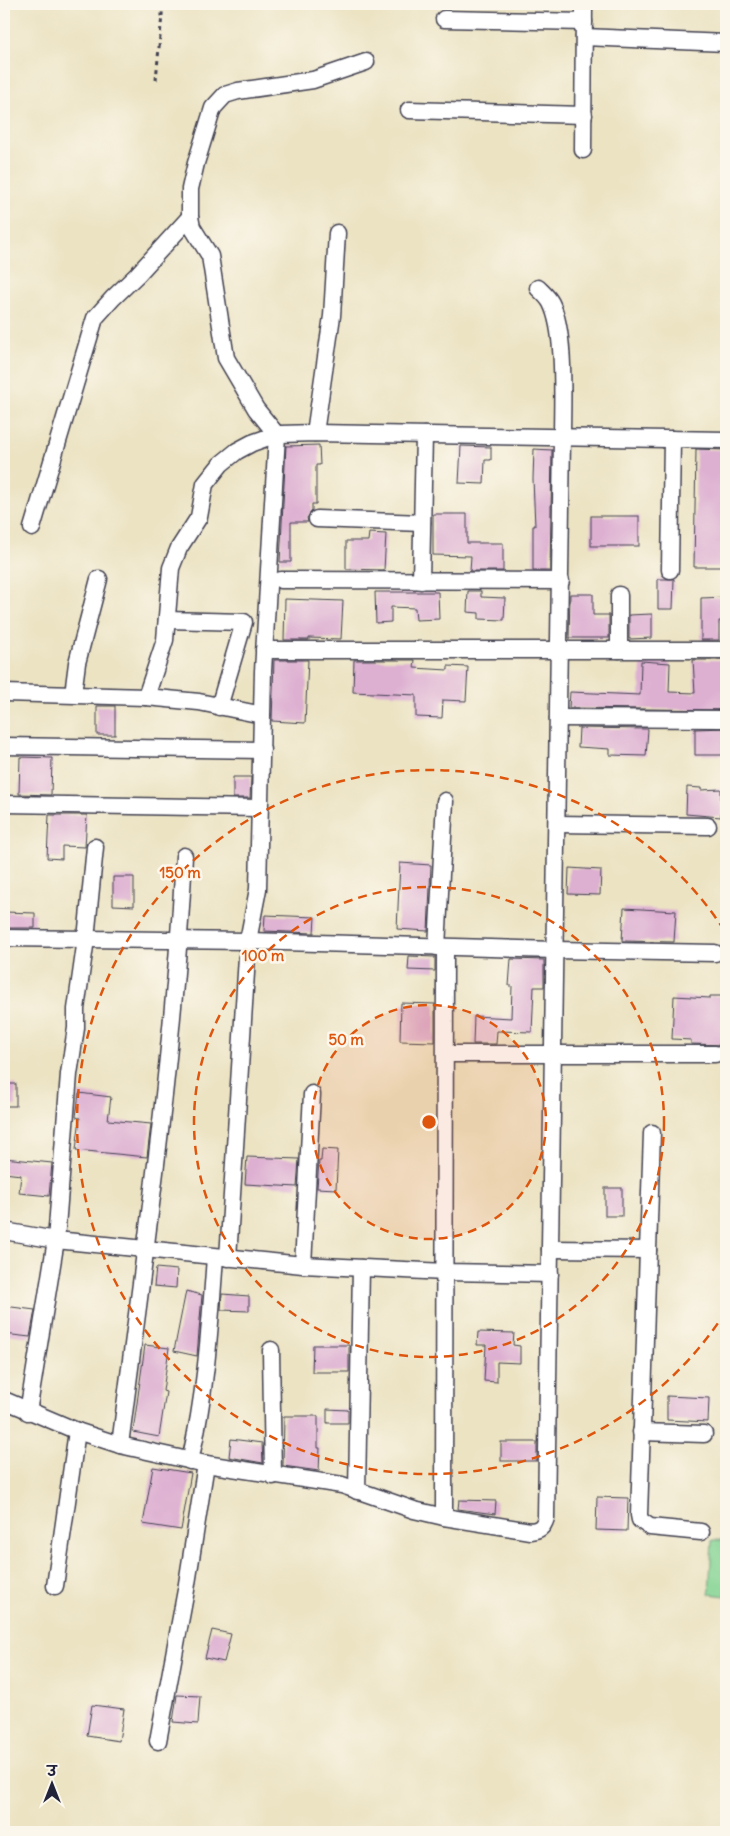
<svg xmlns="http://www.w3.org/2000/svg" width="730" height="1836" font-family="Delius,'Playpen Sans Deva',sans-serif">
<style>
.green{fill:#86d494;stroke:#547b68}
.building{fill:#ddafd1}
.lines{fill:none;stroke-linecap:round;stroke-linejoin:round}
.minor-casing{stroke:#403f4f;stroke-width:19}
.path{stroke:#403f4f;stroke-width:3;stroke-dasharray:4 4;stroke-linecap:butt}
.minor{stroke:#fff;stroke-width:16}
.ring{fill:none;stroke:#de560e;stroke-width:2.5;stroke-dasharray:9 6}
.centre{fill:#de560e;stroke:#fbf7ec;stroke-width:2.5}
.ring-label{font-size:15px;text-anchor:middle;font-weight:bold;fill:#de560e;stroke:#fbf7ec;stroke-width:5;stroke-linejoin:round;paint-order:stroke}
</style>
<rect width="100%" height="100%" fill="#fbf7ec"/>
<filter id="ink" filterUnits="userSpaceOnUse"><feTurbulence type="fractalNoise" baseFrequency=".02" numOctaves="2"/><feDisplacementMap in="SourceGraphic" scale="10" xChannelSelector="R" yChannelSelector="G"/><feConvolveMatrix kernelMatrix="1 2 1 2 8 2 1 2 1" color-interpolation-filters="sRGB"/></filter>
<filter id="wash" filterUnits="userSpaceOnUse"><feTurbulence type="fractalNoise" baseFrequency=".0096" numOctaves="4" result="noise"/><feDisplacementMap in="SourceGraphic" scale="20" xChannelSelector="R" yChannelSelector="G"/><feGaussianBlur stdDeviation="1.12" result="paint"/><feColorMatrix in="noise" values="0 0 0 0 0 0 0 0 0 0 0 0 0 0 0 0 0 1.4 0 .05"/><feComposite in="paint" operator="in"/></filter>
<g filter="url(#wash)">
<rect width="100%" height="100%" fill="#ece3c3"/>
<polygon class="green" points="712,1540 726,1540 726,1596 709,1594"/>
<g id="blocks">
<g class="building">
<polygon points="319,445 320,465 316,465 316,504 312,504 312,511 307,518 308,522 291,522 291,562 280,562 286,446"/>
<polygon points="461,446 491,447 491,460 485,460 484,484 459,483"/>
<polygon points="534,449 552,450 550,571 533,571 533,526 535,526 533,479"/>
<polygon points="696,449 726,450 726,567 694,567"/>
<polygon points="433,514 467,514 467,543 503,543 503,571 470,571 471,556 433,555"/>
<rect x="591" y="516" width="48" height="30"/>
<polygon points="369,533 386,534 384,570 346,569 346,541 368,541"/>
<polygon points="658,579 674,579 673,609 658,609"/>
<polygon points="468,591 481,591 481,597 505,598 504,620 479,619 479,613 467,612"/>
<polygon points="375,592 438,592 439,619 416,620 415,608 391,607 391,622 376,623"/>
<polygon points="570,594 593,594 593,615 609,615 609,638 569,638"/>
<polygon points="726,597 726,621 719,621 719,640 701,640 701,598"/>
<polygon points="285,599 343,601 341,639 309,638 309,640 284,640"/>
<polygon points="652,614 652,638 629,639 629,615"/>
<polygon points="274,660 308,660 305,723 272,721"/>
<polygon points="354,660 415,660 414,668 448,670 448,666 468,667 466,701 443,700 442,718 416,717 416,695 353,692"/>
<polygon points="693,660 725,660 726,710 569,708 570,692 640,695 641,661 670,663 669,692 695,693"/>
<rect x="97" y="706" width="18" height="29"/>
<polygon points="579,728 648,729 646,756 610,755 610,749 578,747"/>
<polygon points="726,728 726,755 695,755 695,729"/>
<polygon points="20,757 52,758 51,795 19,794"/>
<polygon points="233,777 251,777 250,798 233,798"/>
<polygon points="687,787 701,788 701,790 721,789 721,817 686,814"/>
<polygon points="49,815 87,815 85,847 62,846 62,859 47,858"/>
<polygon points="400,863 431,865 428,931 397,929"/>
<polygon points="569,868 601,870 600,895 568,894"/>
<polygon points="113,877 134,877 134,906 113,905"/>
<polygon points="624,908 676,911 674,942 622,941"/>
<polygon points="4,912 35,913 35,928 4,928"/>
<polygon points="265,915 315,917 314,933 264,931"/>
<polygon points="409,956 435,957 435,971 408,970"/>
<polygon points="511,959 544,960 544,987 534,987 532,1032 497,1031 496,1044 473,1044 474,1016 511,1018 512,986 509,986"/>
<polygon points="674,996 710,998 710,996 726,996 726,1045 691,1044 691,1040 672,1039"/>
<polygon points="401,1003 435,1004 435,1042 400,1041"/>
<rect x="4" y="1084" width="12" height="22"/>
<polygon points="79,1093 111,1097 108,1120 151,1124 147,1157 76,1150 80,1118 76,1117"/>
<polygon points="322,1149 338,1150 336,1189 317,1188 319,1161 321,1161"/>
<polygon points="247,1157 299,1159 297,1187 245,1184"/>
<polygon points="4,1158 52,1163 49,1196 19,1193 21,1175 4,1173"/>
<rect x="605" y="1188" width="17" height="28"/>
<polygon points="156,1268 177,1270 176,1288 154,1286"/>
<polygon points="186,1291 202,1295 197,1356 174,1351"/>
<polygon points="222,1294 249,1296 249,1311 221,1310"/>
<polygon points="4,1306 35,1310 30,1337 4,1334"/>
<polygon points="478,1332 514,1333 513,1345 520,1346 520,1363 497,1362 497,1382 484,1381 486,1345 477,1345"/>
<polygon points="145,1345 169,1348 163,1391 166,1392 159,1437 133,1432"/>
<polygon points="313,1345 349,1345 349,1372 312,1372"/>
<polygon points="667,1396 709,1398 708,1422 667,1420"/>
<polygon points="327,1409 348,1410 348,1423 327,1423"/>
<polygon points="284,1416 318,1416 318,1448 320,1448 319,1471 283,1466"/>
<polygon points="231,1439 262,1443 263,1463 229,1457"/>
<rect x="501" y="1442" width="36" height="19"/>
<polygon points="153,1467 191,1473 181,1530 143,1524"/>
<polygon points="597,1497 628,1498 627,1531 596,1530"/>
<polygon points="459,1500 496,1501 495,1514 458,1509"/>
<polygon points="212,1630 231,1634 224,1662 205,1658"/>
<polygon points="177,1695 200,1696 198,1724 173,1722"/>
<polygon points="92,1705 124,1709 119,1741 87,1736"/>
</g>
</g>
</g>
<g filter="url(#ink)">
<use href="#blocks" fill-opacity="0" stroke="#403f4f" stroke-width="1"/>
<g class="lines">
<defs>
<g id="minor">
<polyline points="444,19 584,22"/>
<polyline points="584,37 726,43"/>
<polyline points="409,110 584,115"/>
<polyline points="583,150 584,4"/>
<polyline points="315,433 332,316 337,233"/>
<polyline points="317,519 422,523"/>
<polyline points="32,528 95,318 113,298 137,275 190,217"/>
<polyline points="670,570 672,439"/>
<polyline points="281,580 561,581"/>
<polyline points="421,581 424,435"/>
<polyline points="167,620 244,622 219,707"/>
<polyline points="264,650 726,650"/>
<polyline points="619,650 619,595"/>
<polyline points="4,693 146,697 199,702 262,715"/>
<polyline points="73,694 77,663 99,579"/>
<polyline points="146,697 165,640 171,568 179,548 199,517 205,484 221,464 237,451 252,443 266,438 281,434 315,433 726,440"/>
<polyline points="558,718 722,719"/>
<polyline points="4,746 262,750"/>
<polyline points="4,804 260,808"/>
<polyline points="557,824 708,826"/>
<polyline points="4,938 248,941 555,950 715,953"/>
<polyline points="437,947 445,801"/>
<polyline points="446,1054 715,1054"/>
<polyline points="652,1133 639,1515 640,1520 650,1527 701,1532"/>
<polyline points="4,1231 56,1240 303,1265 445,1272 550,1274"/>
<polyline points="550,1249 648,1250"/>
<polyline points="228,1258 248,941 258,889 263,671 277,435 256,409 226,358 210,256 192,227 190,217 190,189 196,163 213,108 225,95 238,91 313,80 366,62"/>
<polyline points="303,1265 312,1094"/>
<polyline points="271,1350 273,1476"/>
<path d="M 4,1400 L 77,1431 L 120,1445 L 206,1464 L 329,1483 L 342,1485 L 414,1510 L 444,1517 L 530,1531 C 539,1530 543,1528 546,1518 L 562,438 C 562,402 566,333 551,303 C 548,297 543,293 538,288"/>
<polyline points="28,1412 56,1240 69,1074 76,1028 76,1009 86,939 95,847"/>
<polyline points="641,1432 704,1434"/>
<path d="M 120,1445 C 145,1249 174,1053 184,856"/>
<path d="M 190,1461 C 206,1394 210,1325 215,1257"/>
<polyline points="357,1491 361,1268"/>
<polyline points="444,1517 445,947"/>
<polyline points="55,1586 77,1431"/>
<polyline points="158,1741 186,1590 206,1464"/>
</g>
</defs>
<use href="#minor" class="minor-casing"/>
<polyline class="path" points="156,80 163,4"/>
<use href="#minor" class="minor"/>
</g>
</g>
<circle cx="429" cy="1122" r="117" fill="#de560e" fill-opacity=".12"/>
<g class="ring">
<circle cx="429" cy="1122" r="117"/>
<circle cx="429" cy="1122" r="235"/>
<path d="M726 1311A352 352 0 1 1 726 933"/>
</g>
<circle cx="429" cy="1122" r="8" class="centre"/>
<g class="ring-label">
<text x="180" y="878">150 m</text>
<text x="263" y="961">100 m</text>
<text x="346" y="1045">50 m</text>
</g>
<rect width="730" height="1836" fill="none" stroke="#fbf7ec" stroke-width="20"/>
<g transform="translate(52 1784)" stroke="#fbf7ec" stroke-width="4" paint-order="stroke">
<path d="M0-4L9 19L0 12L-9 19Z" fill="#22223b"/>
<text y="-8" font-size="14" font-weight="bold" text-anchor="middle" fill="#22223b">उ</text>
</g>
</svg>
